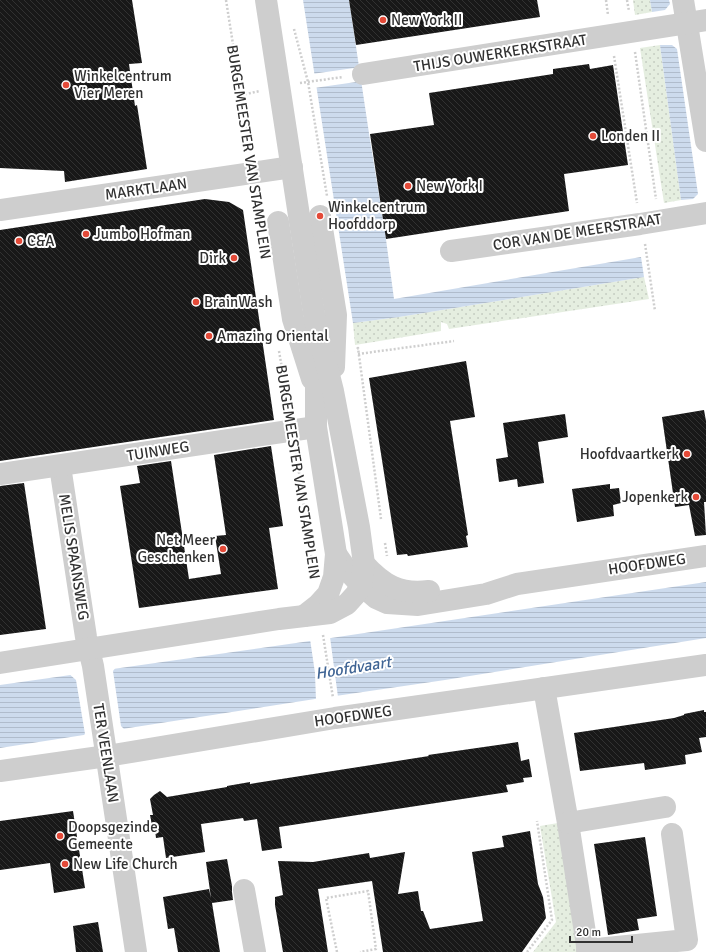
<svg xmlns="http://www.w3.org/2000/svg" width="706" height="952" font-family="Signika,sans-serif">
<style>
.grass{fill:url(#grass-dots)}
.water{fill:url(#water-rules)}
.pier{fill:#fff}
.building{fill:url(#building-back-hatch)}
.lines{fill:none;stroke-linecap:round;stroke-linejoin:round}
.path{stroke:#cecece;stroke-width:2.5;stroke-dasharray:2 2;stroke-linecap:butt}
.minor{stroke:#cecece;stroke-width:22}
.poi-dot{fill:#e44a38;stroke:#fff;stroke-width:1.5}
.labels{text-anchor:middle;stroke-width:4;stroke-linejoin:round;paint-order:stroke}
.poi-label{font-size:15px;fill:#313131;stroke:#fff;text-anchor:start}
.street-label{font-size:15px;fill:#313131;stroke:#fff}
.water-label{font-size:16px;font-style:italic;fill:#3f6494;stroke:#fff}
</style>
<defs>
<pattern id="grass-dots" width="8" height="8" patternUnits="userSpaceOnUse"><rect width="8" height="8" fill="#e5eee0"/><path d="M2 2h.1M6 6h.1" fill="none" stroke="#c5cdc1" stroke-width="1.8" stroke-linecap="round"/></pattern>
<pattern id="water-rules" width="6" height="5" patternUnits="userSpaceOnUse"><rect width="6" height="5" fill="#cddbed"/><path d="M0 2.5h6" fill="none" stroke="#b0bccc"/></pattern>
<pattern id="building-back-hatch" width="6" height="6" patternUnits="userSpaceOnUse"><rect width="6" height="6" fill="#181818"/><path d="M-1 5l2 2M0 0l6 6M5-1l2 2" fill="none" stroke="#313131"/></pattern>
</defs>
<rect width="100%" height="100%" fill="#fff"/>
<g class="grass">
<polygon points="633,0 650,0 652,12 635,15"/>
<polygon points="660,45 681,200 664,203 640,48"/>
<polygon points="644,277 649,299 449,329 447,324 441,322 441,331 355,345 353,323 399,317"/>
<polygon points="558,823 578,952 533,952 556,922 540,826"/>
</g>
<g class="water">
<polygon points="303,0 349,0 370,140 385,232 394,299 641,257 644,277 399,317 353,323"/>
<polygon points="650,0 669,0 670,4 665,10 652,12"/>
<polygon points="660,45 672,45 677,49 698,194 693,199 681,200"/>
<polygon points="706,582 706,638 445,680 315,699 0,748 0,685 331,638"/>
</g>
<g class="pier">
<polygon points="361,67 363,81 314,88 312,74"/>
<polygon points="330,637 338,697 316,701 315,673 310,639"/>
<polygon points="117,666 113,671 121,726 125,730 82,737 85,734 76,680 68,673"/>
</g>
<g class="building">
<polygon points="0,0 132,0 142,63 129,64 135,106 137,105 147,169 65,182 64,171 0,168"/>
<polygon points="349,0 537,0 540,17 356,45"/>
<polygon points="589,64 590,69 613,65 628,165 564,174 569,211 386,239 370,134 434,125 429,93 553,74 553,69"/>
<polygon points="205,199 229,202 243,210 274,420 0,461 0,230"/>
<polygon points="466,361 475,417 450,421 468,535 466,536 468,547 408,556 407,554 397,555 369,378"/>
<polygon points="704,410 706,421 706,502 704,502 706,535 695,536 689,505 675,507 662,417"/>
<polygon points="565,414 568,437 538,442 544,483 518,487 517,479 499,482 496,459 508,457 503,423"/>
<polygon points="271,446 283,526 269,528 278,589 139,608 120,486 140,483 137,466 171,461 189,579 221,574 215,536 226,535 214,455"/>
<polygon points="24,483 46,629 0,635 0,486"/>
<polygon points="610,484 610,489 619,488 621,503 613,505 614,516 577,522 572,489"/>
<polygon points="704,710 704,712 706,712 706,737 699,738 702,752 685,755 686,764 645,770 644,763 580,771 574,733 674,718 684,715 684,714"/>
<polygon points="518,742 521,761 529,759 532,777 523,778 524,782 506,785 508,792 279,827 282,848 262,851 257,819 244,821 243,818 201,824 205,852 166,858 163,837 156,838 155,830 153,831 150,815 153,815 150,799 154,795 160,791 167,797 227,787 227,786 250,782 250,784 429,756 428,755"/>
<polygon points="73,811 85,888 54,893 50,863 0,870 0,821"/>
<polygon points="530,831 538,884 543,897 546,918 522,952 383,952 372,881 318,889 328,952 283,952 275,905 275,897 283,895 278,861 313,862 369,853 370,858 405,852 398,894 418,891 421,911 423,911 430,929 483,921 472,852 504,847 502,836"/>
<polygon points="645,837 657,916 637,919 639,930 608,935 594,844"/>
<polygon points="227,859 232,886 232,892 233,900 212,903 220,952 178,952 174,928 168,929 163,897 209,889 211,898 206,862"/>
<polygon points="98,922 103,952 76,952 73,926"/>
</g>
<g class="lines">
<g class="path">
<polyline points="226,0 250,152"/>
<polyline points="606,0 608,15"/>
<polyline points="627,0 629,11"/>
<polyline points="294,29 308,82 327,196"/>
<polyline points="635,52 656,199"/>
<polyline points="614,56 637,203"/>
<polyline points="300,83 343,77"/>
<polyline points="241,95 260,91"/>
<polyline points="257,192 259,211"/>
<polyline points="645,244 655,311"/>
<polyline points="357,349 358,348 381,519"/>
<polyline points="279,351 289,409"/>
<polyline points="358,354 454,341"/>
<polyline points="296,452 312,561"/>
<polyline points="385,543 387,556"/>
<polyline points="323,635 333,698"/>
<polyline points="337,952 326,898 368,891 376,949 360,952"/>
<polyline points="527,952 552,920 537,821"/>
</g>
<g class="minor">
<polyline points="683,0 706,141"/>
<polyline points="363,74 706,20"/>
<polyline points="0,210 292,167"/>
<polyline points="320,216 336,315 334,367"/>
<polyline points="278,222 293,319 312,379"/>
<polyline points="451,251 640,224 706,213"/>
<polyline points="60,466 86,637 93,666 136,952"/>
<polyline points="0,474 316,427"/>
<polyline points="336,554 347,570 361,585 376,598 387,603 418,605 486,594 517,584 706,556"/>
<path d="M 364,564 C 383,585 400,595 429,591"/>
<polyline points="304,616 318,605 328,594 334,577 336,554 316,427 316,359"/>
<polyline points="0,663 279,619 330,613 347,604 356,594 361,585 364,564 359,527 333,391 315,320 266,0"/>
<polyline points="544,688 568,823 588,952"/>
<polyline points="0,771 107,756 335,718 706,665"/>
<polyline points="568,823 665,807"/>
<polyline points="244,890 255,952"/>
<polyline points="587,950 687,940 672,834"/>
</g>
</g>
<g class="poi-dot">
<circle cx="383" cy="20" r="4"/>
<circle cx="66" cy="85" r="4"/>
<circle cx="593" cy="136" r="4"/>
<circle cx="408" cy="186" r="4"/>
<circle cx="320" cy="216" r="4"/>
<circle cx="86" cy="234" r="4"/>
<circle cx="19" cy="241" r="4"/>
<circle cx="234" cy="258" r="4"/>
<circle cx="196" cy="302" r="4"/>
<circle cx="209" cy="336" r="4"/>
<circle cx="687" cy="454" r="4"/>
<circle cx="696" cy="497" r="4"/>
<circle cx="223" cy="549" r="4"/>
<circle cx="60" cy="836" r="4"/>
<circle cx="65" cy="864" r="4"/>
</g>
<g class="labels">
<g class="poi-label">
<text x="391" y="25">New York II</text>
<text x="74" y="81">Winkelcentrum<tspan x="74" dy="17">Vier Meren</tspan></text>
<text x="601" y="141">Londen II</text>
<text x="416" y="191">New York I</text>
<text x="328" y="212">Winkelcentrum<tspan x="328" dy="17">Hoofddorp</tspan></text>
<text x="94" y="239">Jumbo Hofman</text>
<text x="27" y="246">C&amp;A</text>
<text x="226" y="263" text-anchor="end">Dirk</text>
<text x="204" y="307">BrainWash</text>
<text x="217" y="341">Amazing Oriental</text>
<text x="679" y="459" text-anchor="end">Hoofdvaartkerk</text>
<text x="688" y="502" text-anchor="end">Jopenkerk</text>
<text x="215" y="545" text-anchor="end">Net Meer<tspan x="215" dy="17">Geschenken</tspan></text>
<text x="68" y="832">Doopsgezinde<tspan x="68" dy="17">Gemeente</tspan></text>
<text x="73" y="869">New Life Church</text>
</g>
<g class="street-label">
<text transform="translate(500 53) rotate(-9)" y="5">THIJS OUWERKERKSTRAAT</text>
<text transform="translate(249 152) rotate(81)" y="5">BURGEMEESTER VAN STAMPLEIN</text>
<text transform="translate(146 189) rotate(-8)" y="5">MARKTLAAN</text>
<text transform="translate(577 232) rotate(-9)" y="5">COR VAN DE MEERSTRAAT</text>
<text transform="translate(158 451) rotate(-9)" y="5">TUINWEG</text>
<text transform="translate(298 472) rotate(81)" y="5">BURGEMEESTER VAN STAMPLEIN</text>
<text transform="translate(74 557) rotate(81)" y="5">MELIS SPAANSWEG</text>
<text transform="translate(647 564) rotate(-8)" y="5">HOOFDWEG</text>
<text transform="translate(353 716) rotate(-8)" y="5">HOOFDWEG</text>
<text transform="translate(106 753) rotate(81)" y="5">TER VEENLAAN</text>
</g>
<g class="water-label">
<text transform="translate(353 667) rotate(-9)" y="6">Hoofdvaart</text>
</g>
</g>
<path d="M570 936v6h62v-6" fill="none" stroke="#313131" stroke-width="2"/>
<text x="576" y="936" font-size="12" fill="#313131" stroke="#ffffff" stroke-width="3" paint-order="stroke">20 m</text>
</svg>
